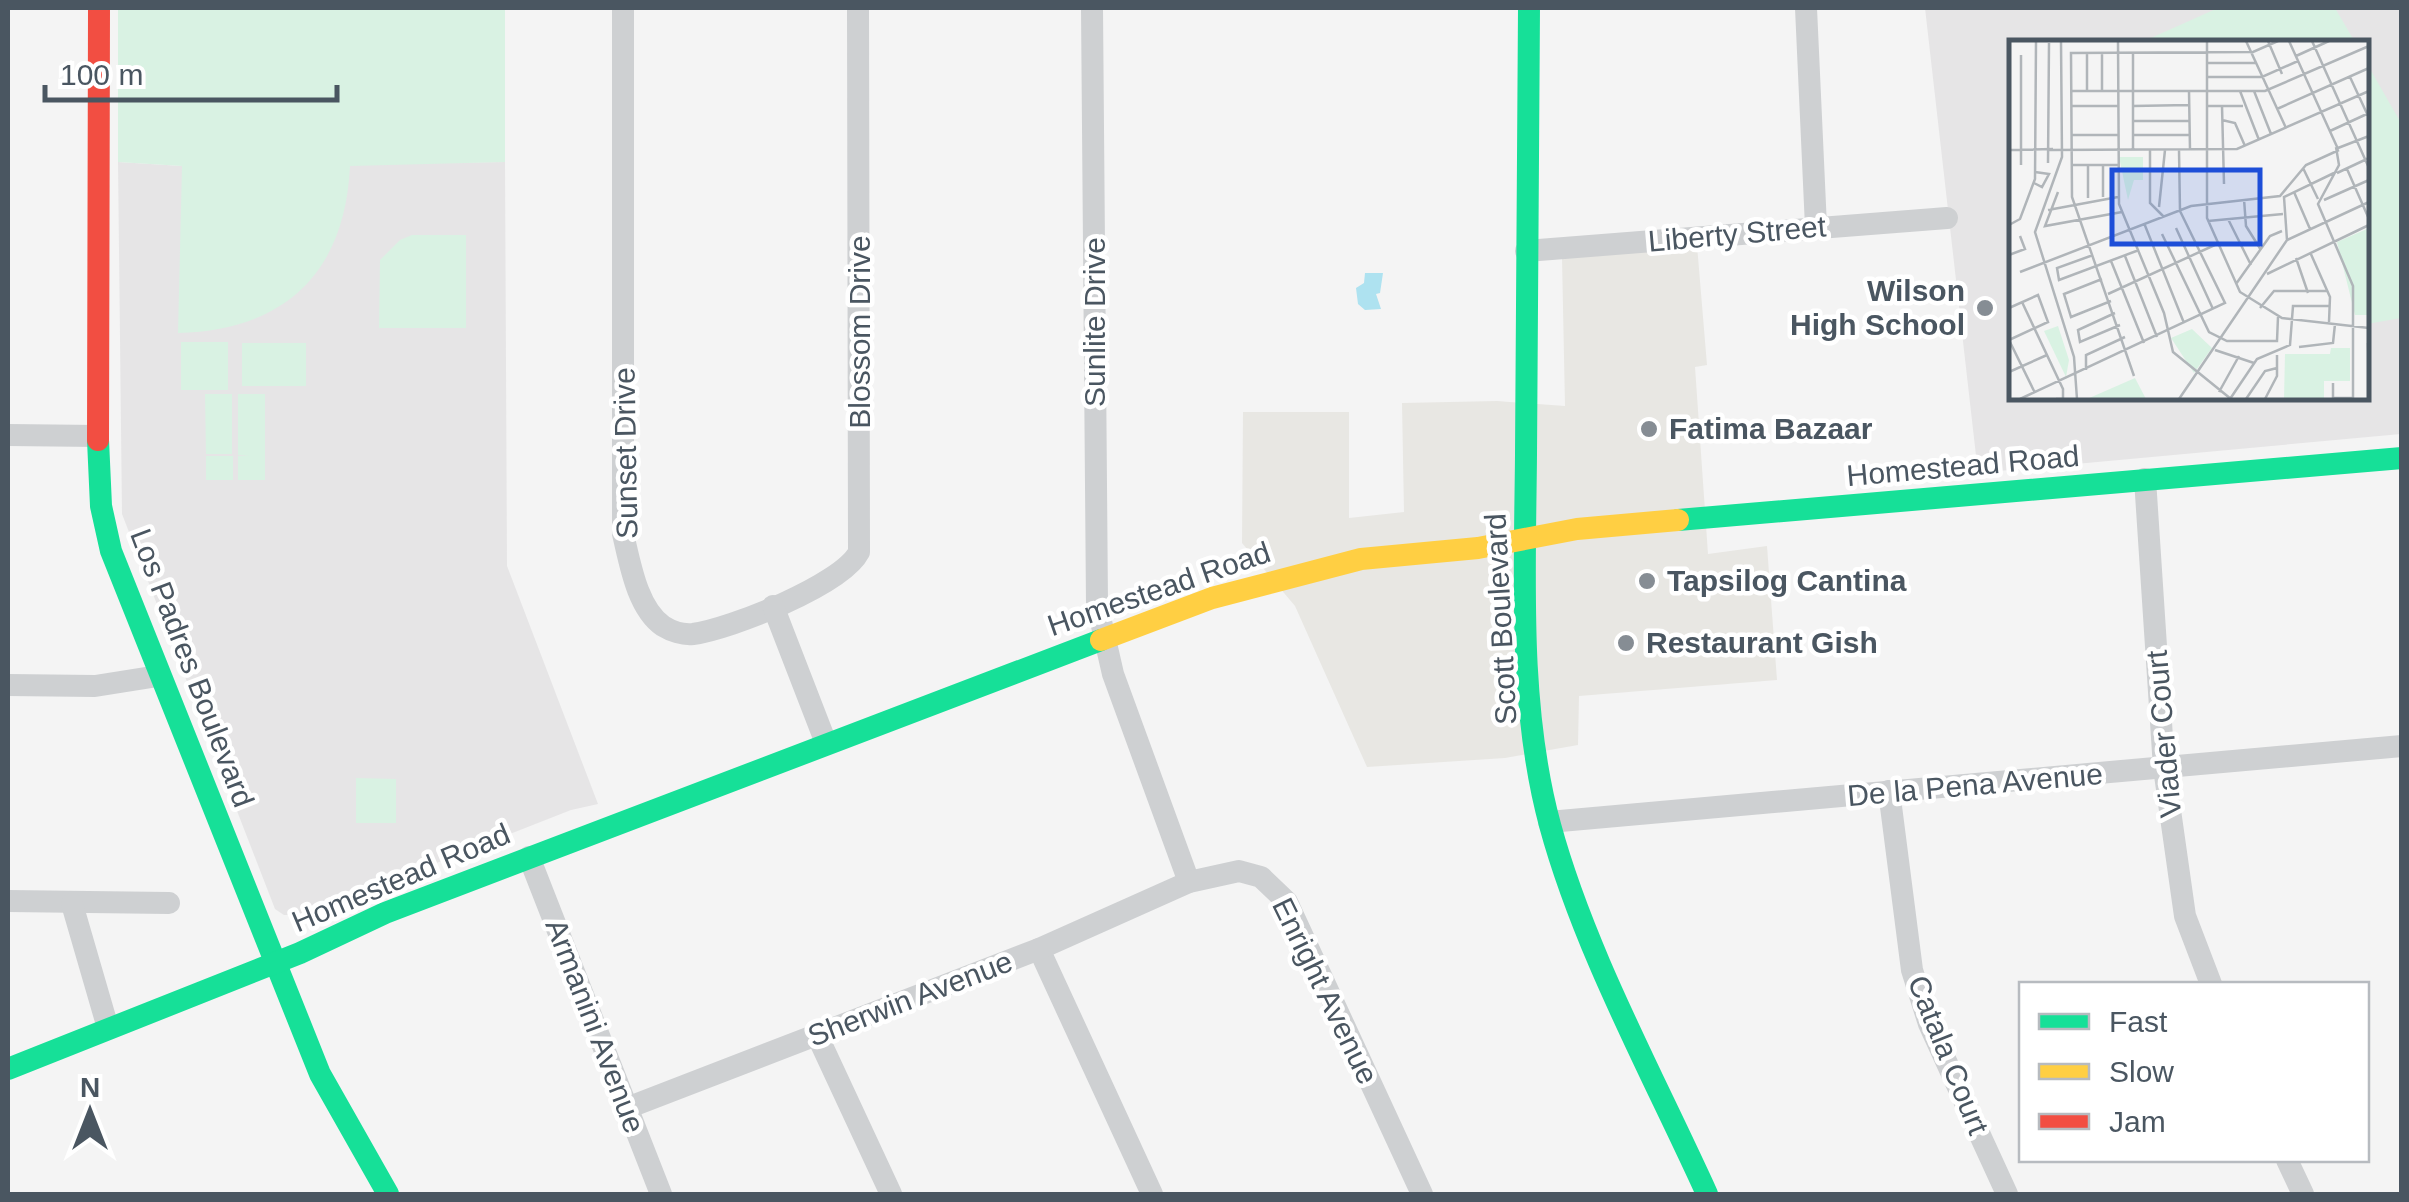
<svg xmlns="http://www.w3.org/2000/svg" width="2409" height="1202" font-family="Helvetica,sans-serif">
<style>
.commercial{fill:#e8e7e3}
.education{fill:#e6e5e6;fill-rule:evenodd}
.green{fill:#d9f2e3}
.water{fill:#aee2f0}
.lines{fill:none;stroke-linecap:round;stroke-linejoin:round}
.street{stroke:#ced0d2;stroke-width:22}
.fast{stroke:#16e098;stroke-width:22}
.slow{stroke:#ffcf43;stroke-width:22}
.jam{stroke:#f24e42;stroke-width:22}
.poi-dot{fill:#868d94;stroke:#fff;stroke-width:4}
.labels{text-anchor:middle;stroke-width:9;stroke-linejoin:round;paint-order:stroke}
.street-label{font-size:30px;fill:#4a5661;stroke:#fff}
.poi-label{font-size:30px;font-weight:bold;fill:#4a5661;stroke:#fff;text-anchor:start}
.inset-road{fill:none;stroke:#b0b5b9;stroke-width:2.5}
.view{fill:#1d4ed8;fill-opacity:0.15;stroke:#1d4ed8;stroke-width:5}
.inset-edge{fill:none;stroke:#4a5661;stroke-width:5}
</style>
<rect width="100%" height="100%" fill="#f4f4f4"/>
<polygon class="commercial" points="1697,245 1707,365 1695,367 1708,554 1767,546 1777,680 1579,696 1578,745 1505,758 1367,767 1295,606 1242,543 1243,412 1349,412 1349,518 1404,512 1402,403 1497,401 1565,406 1562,258"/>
<g class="education">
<path d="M 1925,8 L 2401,8 L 2401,434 L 1978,473 ZM 2012,42 L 2366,42 L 2366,398 L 2012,398 Z"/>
<polygon points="118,162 182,166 505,162 507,566 598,804 571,810 305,915 284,915 275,909 122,514"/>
</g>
<g class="green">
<path d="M 118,8 L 505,8 L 505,162 L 350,166 C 345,273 285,330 178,333 L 182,166 L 118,162 Z"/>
<polygon points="2218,8 2335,8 2355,42 2142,42"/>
<polygon points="2366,62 2401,123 2401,318 2367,324"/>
<polygon points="412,235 466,235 466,328 379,328 380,260 400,240"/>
<rect x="181" y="342" width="47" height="48"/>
<rect x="242" y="343" width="64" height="43"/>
<polygon points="205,394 232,394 232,454 206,454"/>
<polygon points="238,394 265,394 265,480 238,480 238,456 249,455 238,455"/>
<rect x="206" y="456" width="27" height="24"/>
<polygon points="356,778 396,779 396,823 356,823"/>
</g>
<polygon class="water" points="1365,273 1383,273 1380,293 1376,294 1381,309 1365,310 1358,304 1356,288 1364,283"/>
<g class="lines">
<g class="street">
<path d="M 623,8 L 623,534 C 630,563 637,608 663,626 C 671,631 683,635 693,634 C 730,629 842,585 859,552 L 858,8"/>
<polyline points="1092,8 1097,604 1113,674 1189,882"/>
<polyline points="1806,8 1816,227"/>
<polyline points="1526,251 1947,218"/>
<polyline points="8,435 98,436"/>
<polyline points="2145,479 2164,768 2185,916 2211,984"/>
<polyline points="773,606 826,743"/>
<polyline points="8,685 95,686 158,676"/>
<polyline points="1889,791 1912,970 1929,1024 2007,1194"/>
<polyline points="1549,822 2402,746"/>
<polyline points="529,857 661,1194"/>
<polyline points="8,901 169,903"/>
<polyline points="72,904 108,1028"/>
<polyline points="1039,949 1152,1194"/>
<polyline points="817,1035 891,1194"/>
<polyline points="627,1108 1039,949 1189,882 1239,871 1261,877 1287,902 1422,1194"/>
<polyline points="2287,1160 2303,1194"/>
</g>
<g class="fast">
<path d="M 1529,8 C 1528,157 1527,306 1526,455 C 1525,576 1518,707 1550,825 C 1584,950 1653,1075 1707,1194"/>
<polyline points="98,440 101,506 111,551 320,1074 388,1194"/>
<polyline points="1678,520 2402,458"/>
<polyline points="8,1069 300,953 385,913 1101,640"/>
</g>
<polyline class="slow" points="1101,640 1212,598 1361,559 1478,548 1577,529 1678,520"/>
<polyline class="jam" points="98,440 99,8"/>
</g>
<g class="poi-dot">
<circle cx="1985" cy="308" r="10"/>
<circle cx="1649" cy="429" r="10"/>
<circle cx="1647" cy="581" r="10"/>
<circle cx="1626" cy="643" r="10"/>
</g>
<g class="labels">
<g class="street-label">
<text transform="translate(1737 234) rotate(-5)" y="10">Liberty Street</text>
<text transform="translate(1095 322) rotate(-90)" y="10">Sunlite Drive</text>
<text transform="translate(860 332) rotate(-90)" y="10">Blossom Drive</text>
<text transform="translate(626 453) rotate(-91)" y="10">Sunset Drive</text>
<text transform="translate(1963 466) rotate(-5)" y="10">Homestead Road</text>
<text transform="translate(1159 589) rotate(-19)" y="10">Homestead Road</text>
<text transform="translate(1501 619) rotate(-93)" y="10">Scott Boulevard</text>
<text transform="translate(192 668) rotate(69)" y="10">Los Padres Boulevard</text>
<text transform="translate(2164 734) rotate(-95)" y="10">Viader Court</text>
<text transform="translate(1975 785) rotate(-5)" y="10">De la Pena Avenue</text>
<text transform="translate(401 878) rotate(-23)" y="10">Homestead Road</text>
<text transform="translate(1325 991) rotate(64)" y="10">Enright Avenue</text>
<text transform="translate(910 999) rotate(-21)" y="10">Sherwin Avenue</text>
<text transform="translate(595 1026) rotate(69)" y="10">Armanini Avenue</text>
<text transform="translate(1948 1055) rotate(68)" y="10">Catala Court</text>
</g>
<g class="poi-label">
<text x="1965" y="301" text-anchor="end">Wilson<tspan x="1965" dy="34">High School</tspan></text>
<text x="1669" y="439">Fatima Bazaar</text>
<text x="1667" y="591">Tapsilog Cantina</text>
<text x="1646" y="653">Restaurant Gish</text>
</g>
</g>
<g transform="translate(2009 40)">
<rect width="360" height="360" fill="#f4f4f4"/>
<path d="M 110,117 L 134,117 L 134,140 L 125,140 L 119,160 ZM 360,188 L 360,275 L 346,275 L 328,202 ZM 49,286 L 60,320 L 57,337 L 35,291 ZM 183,289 L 203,308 L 185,333 L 162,298 ZM 322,308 L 341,308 L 341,341 L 315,341 L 315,359 L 275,359 L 276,314 L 321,314 ZM 126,338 L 137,359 L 78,359 Z" fill="#d9f2e3"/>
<path class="inset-road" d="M 52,1 L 53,117 L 26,192 L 65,317 L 68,359M 109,1 L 110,164 L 155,273 L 164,312 L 222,359M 198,1 L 198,178 L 231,252 L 273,278 L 360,288M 237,1 L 277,88M 259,1 L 273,34M 280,1 L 329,109M 303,1 L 360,128M 78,13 L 78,51M 93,13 L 93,51M 12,15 L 12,125M 287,16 L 320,1M 198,23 L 247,23M 197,37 L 253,37 L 289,21M 341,37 L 360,78M 62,51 L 256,51 L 360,6M 180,51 L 181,110M 231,51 L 250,100M 245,51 L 262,94M 62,66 L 109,66M 124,66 L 180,65M 197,66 L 234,66M 213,66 L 215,144M 268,69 L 360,28M 213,80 L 226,83 L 236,106M 124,81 L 181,81M 321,91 L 360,73M 63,95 L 109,95M 124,95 L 181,95M 327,107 L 330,125 L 309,164 L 344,246 L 344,359M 329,108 L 360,96M 0,110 L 44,109M 40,110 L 228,109 L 360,51M 124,110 L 124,13M 141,110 L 141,163 L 154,176M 39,123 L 40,3M 94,124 L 94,157M 63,125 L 109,125M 79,125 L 79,158M 294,128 L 309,159M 338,129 L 360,179M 328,133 L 360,118M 25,143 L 33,147 L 40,134 L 26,132M 49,152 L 36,186 L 113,172M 285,152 L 301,189M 235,159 L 237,186 L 252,210M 315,160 L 360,140M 150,167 L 156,110M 39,170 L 109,157M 219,179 L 242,225M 199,181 L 274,174M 135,183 L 175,283M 0,185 L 11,179 L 26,139 L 27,1M 167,188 L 204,269M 153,194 L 200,292 L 218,301 L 268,301 L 269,277M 278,200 L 275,157 L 325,133M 301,212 L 321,257 L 320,282M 0,215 L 16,209 L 11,196M 84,215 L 48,228 L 50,240 L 130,210M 116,216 L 148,297M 287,218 L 299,253M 102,221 L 135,303M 11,232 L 182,166 L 271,156 L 297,125 L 330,110M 258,234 L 360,185M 93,239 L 55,254 L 62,277 L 102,261M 227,244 L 261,196 L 273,191M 99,254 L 208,204M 13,262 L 54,349 L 54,359 L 47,359M 0,268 L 29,255 L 39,282 L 0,300M 251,268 L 265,251 L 318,251M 106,273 L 69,290 L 71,302 L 111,285M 0,300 L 26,353M 359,303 L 360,339M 290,307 L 324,303 L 326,284M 206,310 L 245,323M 77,330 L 77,315 L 116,297M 0,332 L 38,315M 125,336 L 63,157 L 62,13 L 244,12 L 269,1M 324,343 L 324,358 L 344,358M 210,352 L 230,316M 11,359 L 216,263 L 171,171 L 170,110M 170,359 L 278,200 L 360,162M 221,359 L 248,319 L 281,305 L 284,266 L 321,266M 237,359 L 256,331 L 268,328M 256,359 L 268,336 L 268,315"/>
<path class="view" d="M 103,130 L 251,130 L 251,204 L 103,204 Z"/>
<rect width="360" height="360" class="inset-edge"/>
</g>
<rect width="2409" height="1202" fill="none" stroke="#4a5661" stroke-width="20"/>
<rect x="2019" y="982" width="350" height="180" fill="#ffffff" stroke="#b7bbc0" stroke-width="2.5"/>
<rect x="2039" y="1014" width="50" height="15" fill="#16e098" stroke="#b7bbc0" stroke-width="2.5"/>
<text x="2109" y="1032" font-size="30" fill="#4a5661">Fast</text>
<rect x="2039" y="1064" width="50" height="15" fill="#ffcf43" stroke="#b7bbc0" stroke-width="2.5"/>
<text x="2109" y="1082" font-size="30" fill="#4a5661">Slow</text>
<rect x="2039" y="1114" width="50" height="15" fill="#f24e42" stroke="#b7bbc0" stroke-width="2.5"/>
<text x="2109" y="1132" font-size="30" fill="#4a5661">Jam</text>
<g transform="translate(90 1112)" stroke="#ffffff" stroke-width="8" paint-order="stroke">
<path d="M0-8L18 38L0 25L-18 38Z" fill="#4a5661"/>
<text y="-15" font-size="28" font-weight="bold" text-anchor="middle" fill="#4a5661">N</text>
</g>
<path d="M45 85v15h292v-15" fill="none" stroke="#4a5661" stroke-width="5"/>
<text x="60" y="85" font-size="30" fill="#4a5661" stroke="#ffffff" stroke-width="8" paint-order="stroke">100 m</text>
</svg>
